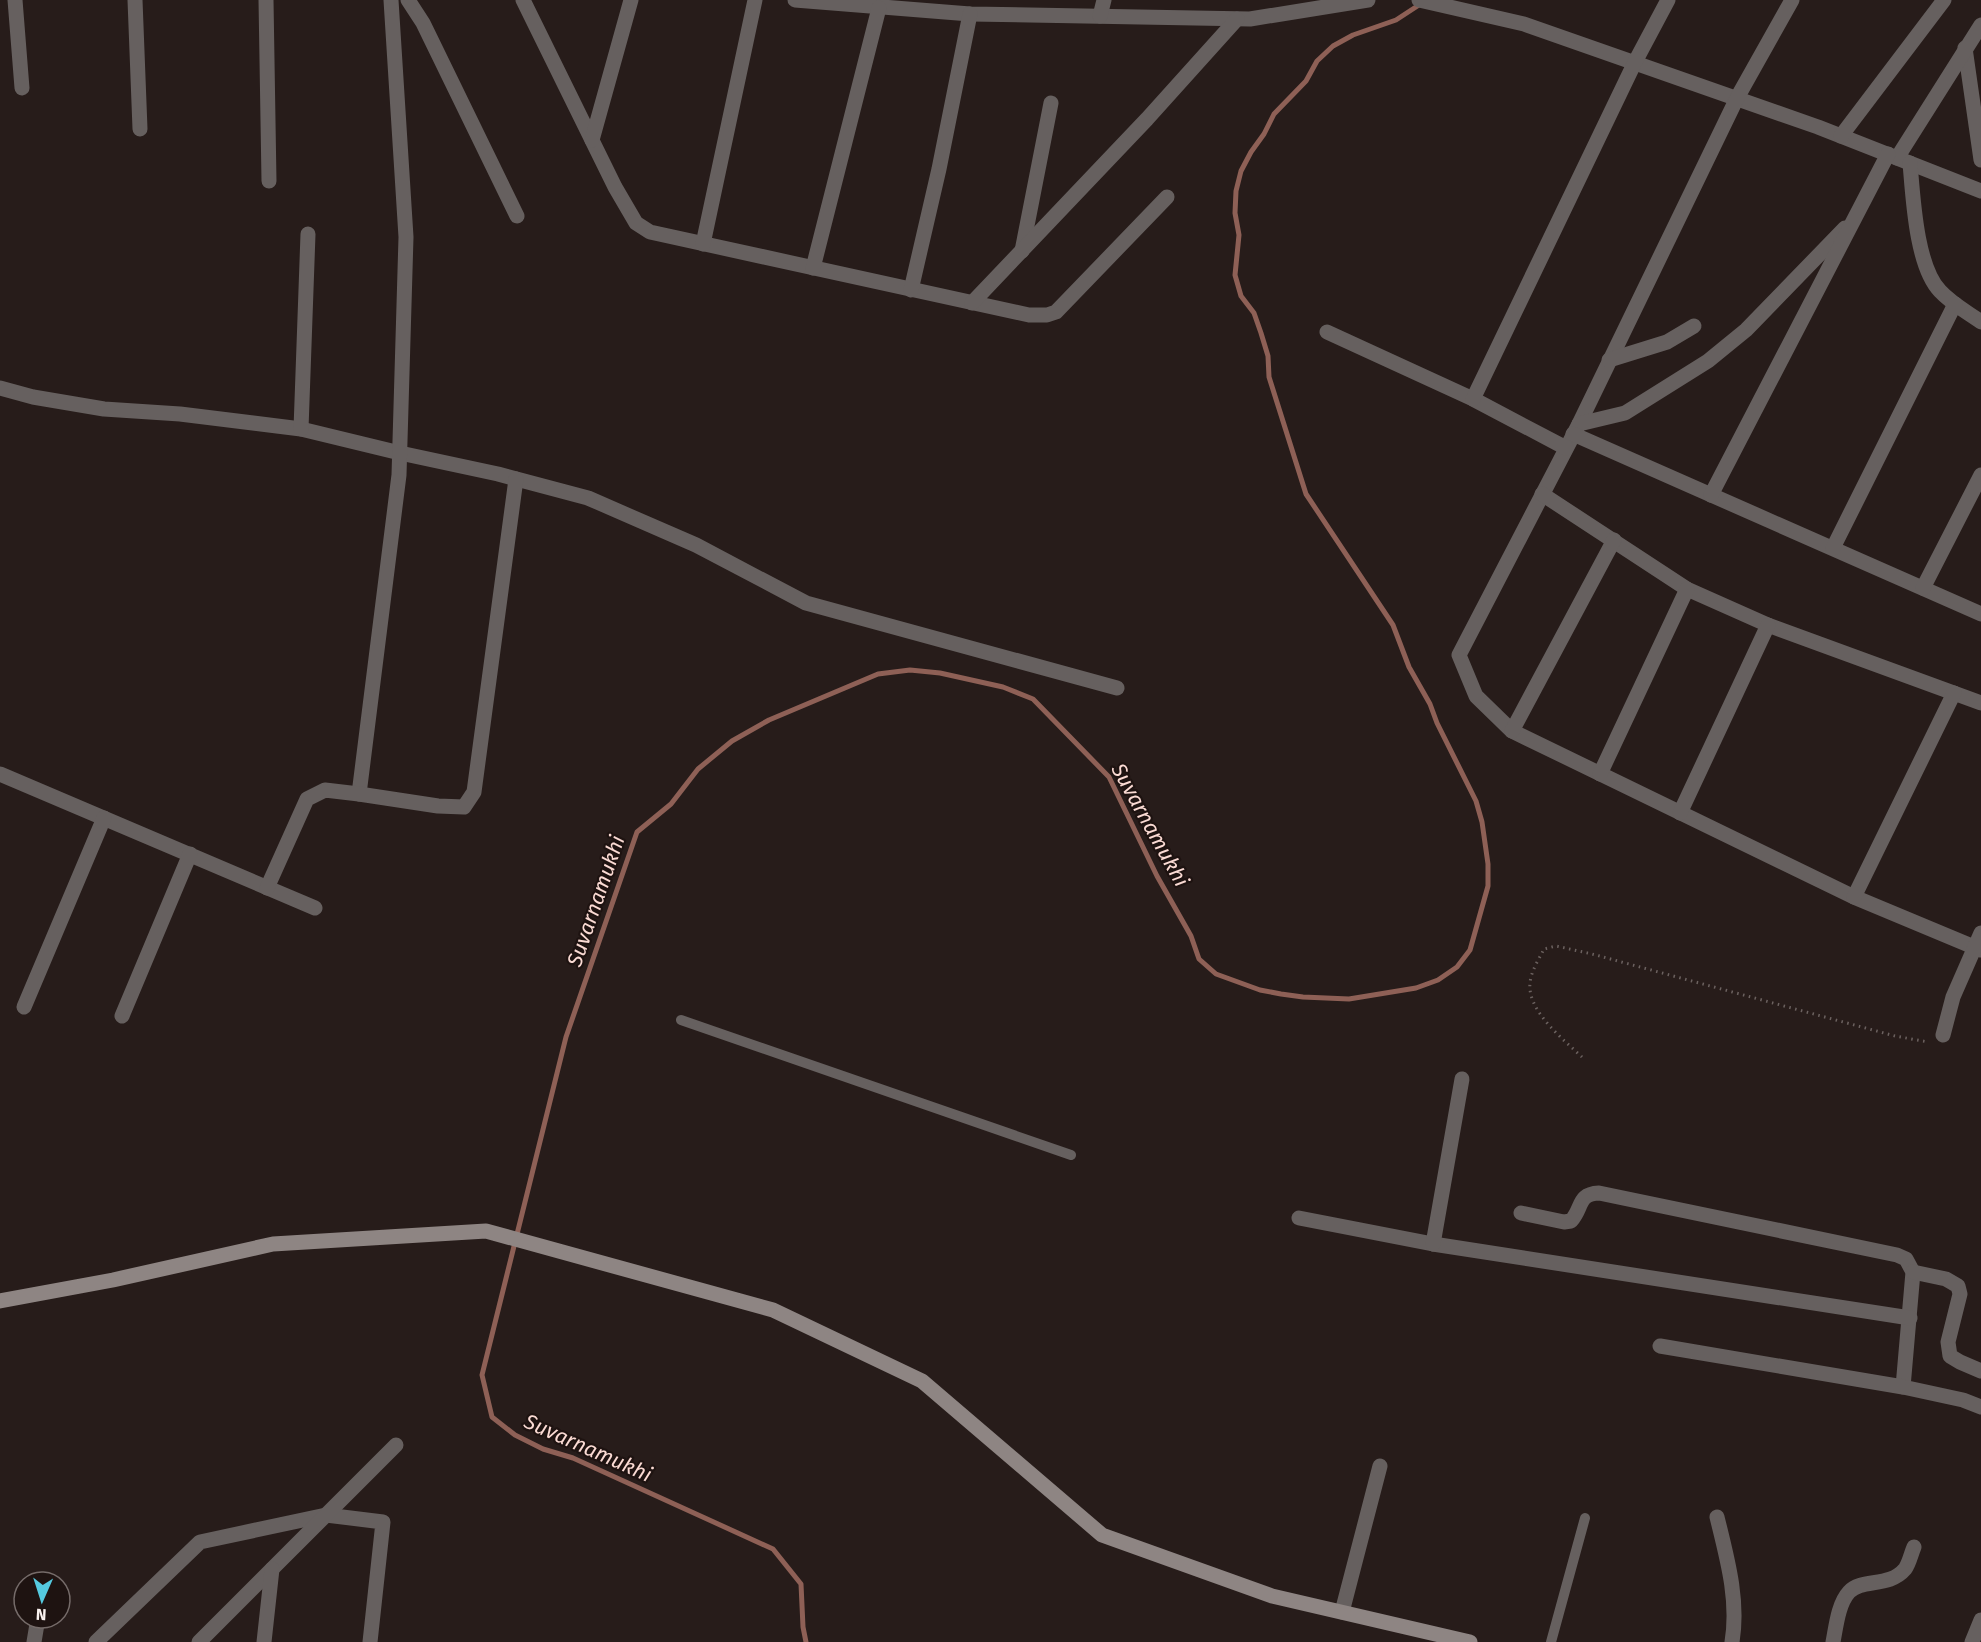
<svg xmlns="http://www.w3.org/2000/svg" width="1981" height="1642" font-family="'Fira Sans',sans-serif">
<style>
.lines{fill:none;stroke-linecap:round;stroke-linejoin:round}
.stream{stroke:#8e6056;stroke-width:5}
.path{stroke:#6c6260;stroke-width:3;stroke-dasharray:1.5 4.5;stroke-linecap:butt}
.lane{stroke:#66605f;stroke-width:10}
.street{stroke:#66605f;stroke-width:15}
.secondary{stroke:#8e8583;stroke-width:15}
.labels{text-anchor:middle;stroke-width:4.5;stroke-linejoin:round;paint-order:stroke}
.water-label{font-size:21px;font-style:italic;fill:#fbdbd4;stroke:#1e1311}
</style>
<rect width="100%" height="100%" fill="#271c1a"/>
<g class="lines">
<polyline class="stream" points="806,1642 803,1627 801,1584 773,1549 573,1458 543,1449 515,1435 492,1417 482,1375 566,1037 637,832 671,804 698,769 732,741 769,720 878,674 910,670 940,673 1003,687 1033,699 1109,777 1157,876 1191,936 1199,959 1216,974 1260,990 1281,994 1303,997 1349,999 1416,988 1438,980 1457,967 1470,950 1488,886 1488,864 1482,822 1476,801 1437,723 1430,704 1409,667 1393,625 1306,494 1269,377 1268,356 1261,333 1254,313 1241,296 1235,275 1239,235 1235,213 1236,191 1241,171 1251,152 1264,134 1274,114 1306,81 1317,61 1333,46 1353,35 1396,20 1422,3"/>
<path class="path" d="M 1582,1057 C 1564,1040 1527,1011 1530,983 C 1531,971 1539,959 1544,949 L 1556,946 L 1592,954 L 1895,1036 L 1928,1042"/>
<g class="lane">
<polyline points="681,1020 1071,1155"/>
<polyline points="1551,1642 1585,1518"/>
</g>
<g class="street">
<polyline points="15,0 22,88"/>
<polyline points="135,0 140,129"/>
<polyline points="266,0 269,181"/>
<polyline points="408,0 423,23 517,216"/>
<polyline points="523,0 615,187 636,223 650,232 1029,315 1047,315 1056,312 1167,197"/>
<polyline points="795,0 970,14 1250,19 1368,0"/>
<polyline points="1419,0 1524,24 1818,127 1981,191"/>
<polyline points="1792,0 1737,98 1579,424 1459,655 1476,696 1512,731 1854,897 1981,950"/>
<polyline points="1100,16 1104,0"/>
<polyline points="1965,48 1981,160"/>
<polyline points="1841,136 1944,0"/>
<polyline points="592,140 631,0"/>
<polyline points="1897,158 1981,25"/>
<path d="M 1910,163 C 1913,197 1916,266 1940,291 C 1952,304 1967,312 1981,322"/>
<polyline points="703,244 755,0"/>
<polyline points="1022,251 1051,103"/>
<polyline points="813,268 879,8"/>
<polyline points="911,290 939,169 970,14"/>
<polyline points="972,303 1147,119 1237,19"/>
<polyline points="1327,332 1473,399 1566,448"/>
<polyline points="1609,360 1667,342 1694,326"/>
<polyline points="0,388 33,397 104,409 180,414 301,429 400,453 498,474 588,498 696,545 806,603 1117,688"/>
<polyline points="1473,399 1635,62 1668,0"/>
<polyline points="1579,424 1625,413 1708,361 1746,330 1845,228"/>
<polyline points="301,429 308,234"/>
<polyline points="1573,434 1981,614"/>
<polyline points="1542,494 1687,589 1768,625 1981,703"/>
<polyline points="1711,495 1888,154"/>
<polyline points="1833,548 1955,304"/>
<polyline points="1923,588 1981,475"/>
<polyline points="1512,731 1614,540"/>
<polyline points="0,774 315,908"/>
<polyline points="1600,774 1687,589"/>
<polyline points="359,794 399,475 406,237 391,0"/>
<polyline points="1680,813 1768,625"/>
<polyline points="267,888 307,799 325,790 359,794 438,806 464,807 474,792 516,479"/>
<polyline points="1854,897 1954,693"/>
<polyline points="24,1007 104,818"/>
<polyline points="122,1016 190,854"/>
<polyline points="1943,1035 1953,997 1981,933"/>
<path d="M 1521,1213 L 1564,1222 L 1571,1221 C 1583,1208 1577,1194 1599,1193 L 1897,1255 L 1906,1259 L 1913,1272 L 1903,1387"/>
<polyline points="1299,1218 1433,1244 1910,1318"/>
<polyline points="1433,1244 1462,1079"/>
<polyline points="1913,1272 1946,1279 1958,1286 1960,1294 1948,1342 1950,1356 1960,1362 1981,1371"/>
<polyline points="1660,1346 1903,1387 1963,1400 1981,1407"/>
<path d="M 1717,1517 C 1727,1558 1739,1600 1732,1642"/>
<polyline points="1342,1612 1380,1466"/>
<polyline points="34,1642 38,1618"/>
<polyline points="96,1642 200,1542 326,1515 383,1522 370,1642"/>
<polyline points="199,1642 396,1445"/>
<polyline points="264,1642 272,1569"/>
<path d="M 1833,1642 C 1836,1627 1838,1604 1849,1592 C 1862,1578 1889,1588 1905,1569 C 1909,1564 1911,1554 1914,1547"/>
<polyline points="1972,1642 1981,1620"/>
</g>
<polyline class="secondary" points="0,1301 113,1280 273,1244 486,1231 773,1310 922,1381 1102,1535 1272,1596 1470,1642"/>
</g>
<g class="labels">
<g class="water-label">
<text transform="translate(1150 825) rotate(61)" y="7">Suvarnamukhi</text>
<text transform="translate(596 901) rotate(-71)" y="7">Suvarnamukhi</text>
<text transform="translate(588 1448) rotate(24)" y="7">Suvarnamukhi</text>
</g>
</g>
<g transform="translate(42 1600) rotate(183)"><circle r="28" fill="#1e1311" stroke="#766c6a" stroke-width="1.5"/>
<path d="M0-4.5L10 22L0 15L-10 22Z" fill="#55cae0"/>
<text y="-9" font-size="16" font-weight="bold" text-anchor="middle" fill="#f9f1ef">N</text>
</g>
</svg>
